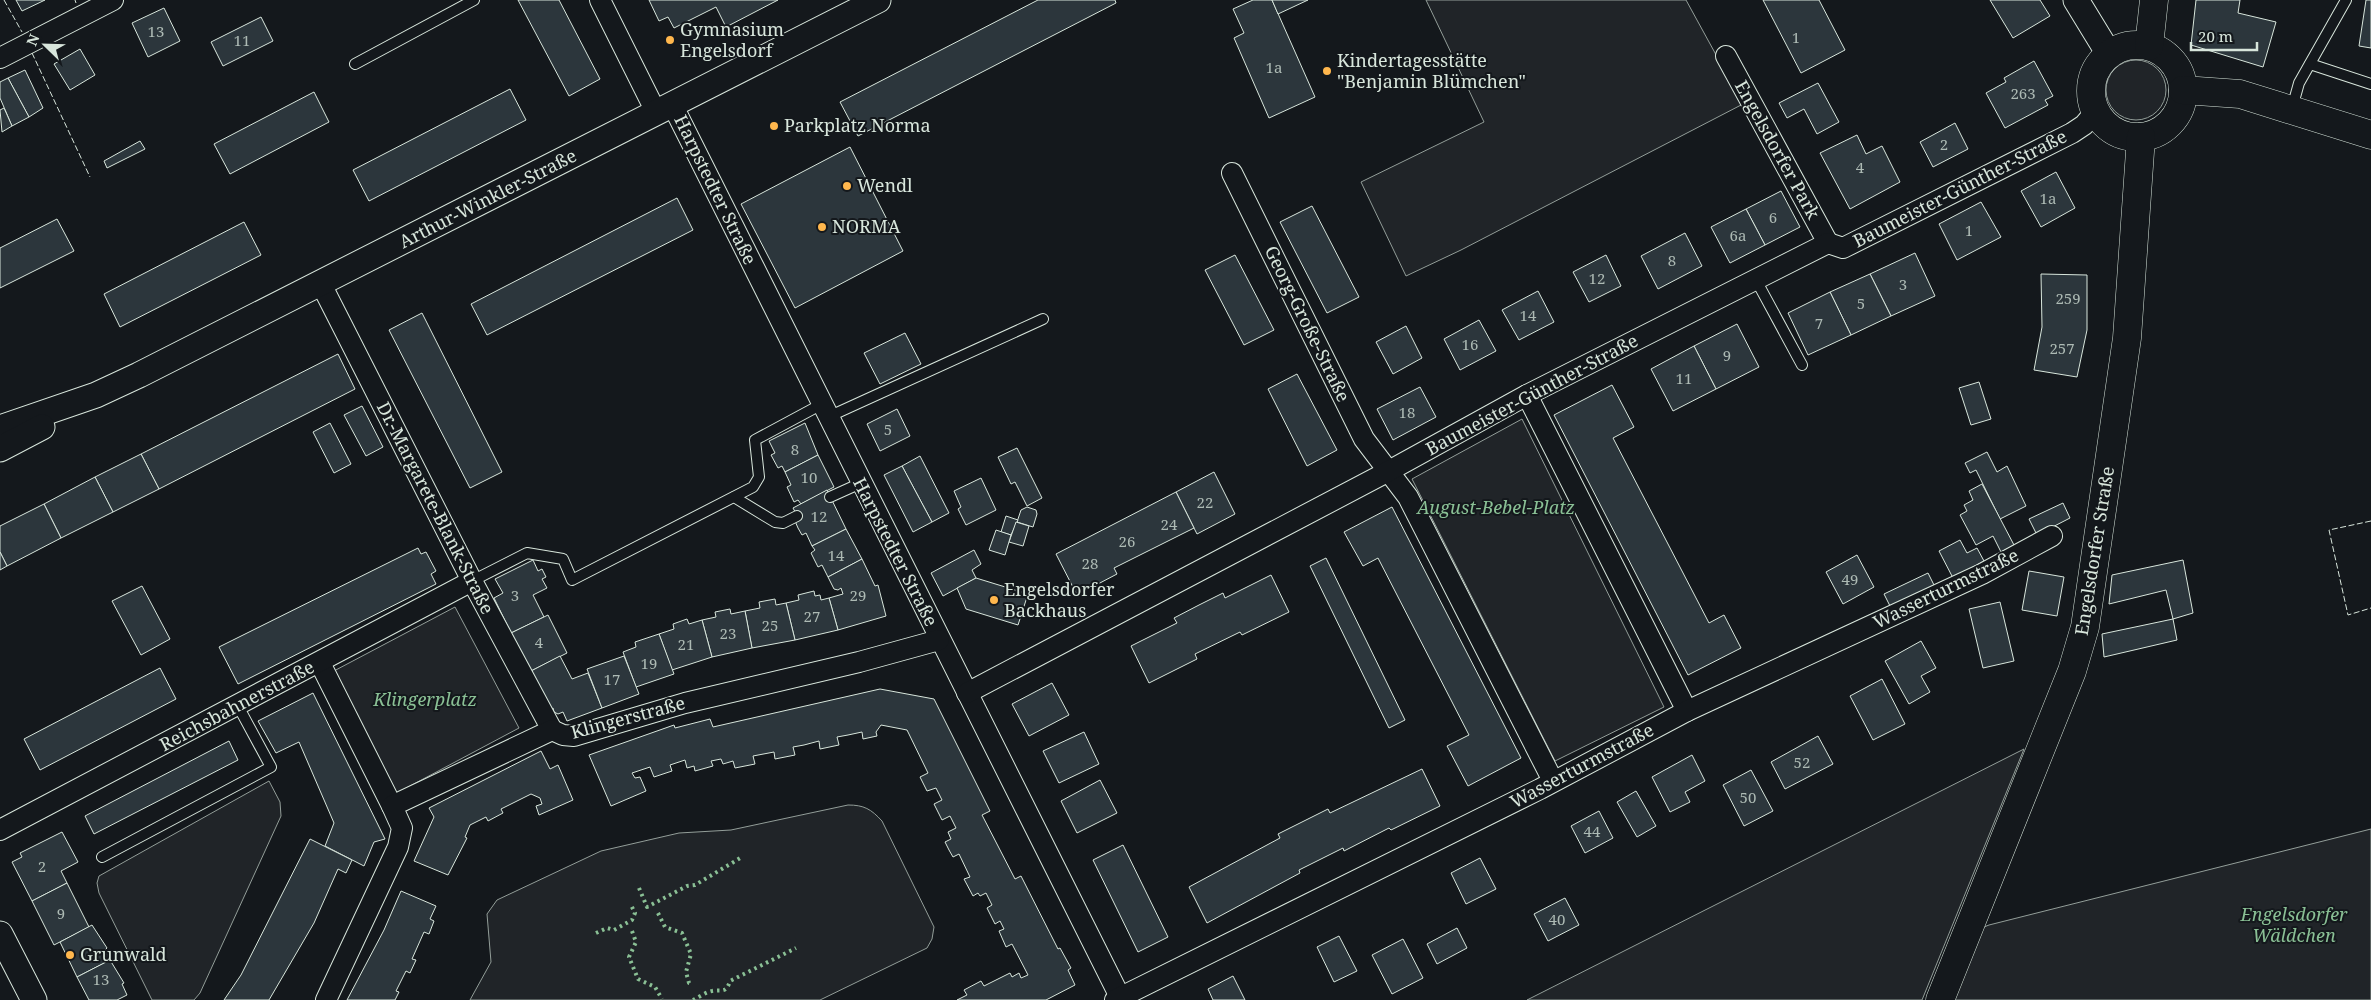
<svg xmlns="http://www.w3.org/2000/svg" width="2371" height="1000" font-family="'Noto Serif',serif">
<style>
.green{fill:#202428;stroke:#939e99}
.building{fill:#2c363c;stroke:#d8e6dc}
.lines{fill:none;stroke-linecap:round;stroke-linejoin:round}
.service-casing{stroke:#d8e6dc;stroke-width:12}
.minor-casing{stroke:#d8e6dc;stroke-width:22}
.tertiary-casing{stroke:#d8e6dc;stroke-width:27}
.secondary-casing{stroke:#d8e6dc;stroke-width:29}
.service{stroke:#14181c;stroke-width:10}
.minor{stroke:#14181c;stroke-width:20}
.tertiary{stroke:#14181c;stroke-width:25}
.secondary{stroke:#14181c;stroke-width:28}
.hedge{stroke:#8ac095;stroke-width:4;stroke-dasharray:2.5 4;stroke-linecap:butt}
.fence{stroke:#d8e6dc;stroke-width:1;stroke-dasharray:6 2.5;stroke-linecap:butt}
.poi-dot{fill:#ffb74d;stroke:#14181c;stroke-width:2}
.labels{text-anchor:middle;stroke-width:4;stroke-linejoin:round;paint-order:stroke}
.number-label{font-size:15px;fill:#adbab4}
.poi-label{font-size:18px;fill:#d8e6dc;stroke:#14181c;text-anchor:start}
.street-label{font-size:18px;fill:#d8e6dc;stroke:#14181c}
.park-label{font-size:18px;font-style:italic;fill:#8ac095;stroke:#14181c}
</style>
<rect width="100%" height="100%" fill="#14181c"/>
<g class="green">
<polygon points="1426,0 1686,0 1743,104 1461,250 1406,276 1361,182 1484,122"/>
<circle cx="2136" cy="90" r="30"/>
<polygon points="1522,419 1664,707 1555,761 1412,479"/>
<polygon points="455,607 519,728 395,794 332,672"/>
<polygon points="2024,749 1922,1000 1527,1000"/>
<polygon points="269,781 280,802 281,816 200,993 194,1000 152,1000 99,893 97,883 99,876"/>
<path d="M 848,805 C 864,805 871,809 882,821 L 934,927 L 932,939 L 927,948 L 820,1000 L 470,1000 L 491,962 L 487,914 L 497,900 L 601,851 L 679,833 L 731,830 Z"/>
<polygon points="2371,829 2371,1000 1950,1000 1979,929 1989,925"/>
</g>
<g class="building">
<polygon points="16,0 45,0 22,11"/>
<polygon points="518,0 559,0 600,79 569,96"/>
<polygon points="649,0 778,0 726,27 716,7 674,28 668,17 659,21"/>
<polygon points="1038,0 1115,0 1116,3 858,136 840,102"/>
<polygon points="1253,0 1272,0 1315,97 1269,118 1234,38 1244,33 1233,9"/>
<polygon points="1272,0 1308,0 1278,14"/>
<polygon points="1763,0 1819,0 1845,50 1801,73"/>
<polygon points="1990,0 2040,0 2050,16 2013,38"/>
<polygon points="2196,0 2240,0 2238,13 2276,22 2263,67 2191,45"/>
<polygon points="2366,0 2371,0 2371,48 2359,46"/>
<polygon points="164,8 180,41 148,57 132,23"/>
<polygon points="261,17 273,41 223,66 211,42"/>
<polygon points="80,49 95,75 70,90 54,64"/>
<polygon points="2034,61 2053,96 2045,100 2048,105 2005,128 1986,93 2006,82 2004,78"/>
<polygon points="25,70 43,108 29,117 8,78"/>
<polygon points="8,78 29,117 12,126 0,98 0,82"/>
<polygon points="1818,83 1839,122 1817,134 1804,109 1787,118 1779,103"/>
<polygon points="510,89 526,120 369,201 353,170"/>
<polygon points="314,92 329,122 230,174 214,144"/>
<polygon points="4,108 12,126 2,132 0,110"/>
<polygon points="1955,123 1968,149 1933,167 1920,142"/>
<polygon points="1857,135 1866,154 1882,146 1900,182 1850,209 1820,153"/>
<polygon points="140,141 145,149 107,168 104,161"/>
<polygon points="850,147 903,251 795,308 741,204"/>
<polygon points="2056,172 2075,208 2041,227 2021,191"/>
<polygon points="1781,191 1800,227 1765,245 1746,209"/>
<polygon points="677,198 693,230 487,335 471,304"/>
<polygon points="1981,202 2001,237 1957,260 1939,224"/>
<polygon points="1312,206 1359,297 1327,313 1280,222"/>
<polygon points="1746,209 1765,245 1730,263 1711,227"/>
<polygon points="57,219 74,251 0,288 0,248"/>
<polygon points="244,222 261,255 120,327 104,294"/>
<polygon points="1685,233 1702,266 1658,289 1641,256"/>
<polygon points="1915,253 1935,296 1891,316 1870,274"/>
<polygon points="1235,255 1274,330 1244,345 1205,270"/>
<polygon points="1606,255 1621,286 1589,302 1573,272"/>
<polygon points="1870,274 1891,316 1851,335 1830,292"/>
<polygon points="2041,274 2087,275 2087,330 2077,377 2034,370 2042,327"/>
<polygon points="1538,291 1554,322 1519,340 1502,310"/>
<polygon points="1830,292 1851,335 1808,355 1788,313"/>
<polygon points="422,313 502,472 470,488 389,330"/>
<polygon points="1479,320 1496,351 1460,370 1444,339"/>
<polygon points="1737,324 1759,367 1716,389 1694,346"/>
<polygon points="1406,326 1422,358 1393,374 1376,342"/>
<polygon points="905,333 921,364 880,384 864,353"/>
<polygon points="1694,346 1716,389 1673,411 1651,369"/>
<polygon points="338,354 355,389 159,489 141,454"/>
<polygon points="1297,374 1337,450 1307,466 1268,389"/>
<polygon points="1979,382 1991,419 1971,425 1959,388"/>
<polygon points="1612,385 1634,427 1613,438 1709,623 1724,615 1741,648 1688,675 1554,415"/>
<polygon points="1420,387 1436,417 1393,440 1377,409"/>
<polygon points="362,406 383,447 366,456 344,415"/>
<polygon points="897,409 910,436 880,451 867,424"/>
<polygon points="330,423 351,464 334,473 313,432"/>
<polygon points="805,423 818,455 785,472 782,466 778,468 771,455 775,453 769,441"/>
<polygon points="1017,448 1042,498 1027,506 1015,482 1011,484 998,457"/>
<polygon points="1987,452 1997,472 2007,466 2026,506 2000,519 1976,470 1970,473 1965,463"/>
<polygon points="141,454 159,489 113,512 95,477"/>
<polygon points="818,455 834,487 801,504 798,500 794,502 787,487 791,485 785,472"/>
<polygon points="920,456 949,513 932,522 902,466"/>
<polygon points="902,466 932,522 913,532 884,475"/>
<polygon points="1214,472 1235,514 1197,534 1176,492"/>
<polygon points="95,477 113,512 61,538 44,504"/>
<polygon points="981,478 996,510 966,525 958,509 961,507 954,491"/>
<polygon points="1982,484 2014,545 2001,552 1993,536 1976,545 1960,515 1967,511 1964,505 1973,500 1969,491"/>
<polygon points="827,490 846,529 812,546 806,533 802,535 798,528 795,521 799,519 793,508"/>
<polygon points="1176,492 1194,528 1114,568 1117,574 1077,595 1056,554"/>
<polygon points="2063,503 2070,518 2037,535 2029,519"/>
<polygon points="44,504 61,538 7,566 0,552 0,526"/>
<polygon points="1027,507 1036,510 1037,514 1033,527 1017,522 1021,510"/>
<polygon points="1392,507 1521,758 1468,786 1447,746 1469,735 1378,558 1363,566 1344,532"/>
<polygon points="1006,516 1018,520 1011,535 1001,532"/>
<polygon points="1016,522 1029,526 1023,546 1009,542"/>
<polygon points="846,529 862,559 828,577 822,565 818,567 811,553 815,550 812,546"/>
<polygon points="996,530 1011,535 1005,555 989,550"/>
<polygon points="1960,540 1967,553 1977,548 1984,561 1953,578 1939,551"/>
<polygon points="418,548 421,554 426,552 436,571 431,574 436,584 238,684 219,647"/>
<polygon points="974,550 981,564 972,570 976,578 943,596 931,573"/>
<polygon points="0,552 7,566 0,570"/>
<polygon points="1857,555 1874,587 1843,604 1826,572"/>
<polygon points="1326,558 1405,720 1389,728 1310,566"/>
<polygon points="862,559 875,586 878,585 886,616 838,630 829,598 843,594 841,588 838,590 834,589 828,577"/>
<polygon points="533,560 538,571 542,569 546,577 542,579 547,588 533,595 544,617 511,633 494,598 503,593 495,579"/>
<polygon points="2183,560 2193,613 2173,619 2166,590 2109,604 2112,575"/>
<polygon points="2029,571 2064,577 2057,616 2022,610"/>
<polygon points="1928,573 1935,587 1891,608 1884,594"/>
<polygon points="1271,575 1289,612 1242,635 1240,632 1195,654 1197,659 1149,683 1131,646 1177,623 1174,618 1199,605 1223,593 1225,598"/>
<polygon points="976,578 1028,594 1018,625 966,609 957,588"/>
<polygon points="142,586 170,639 141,655 112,601"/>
<polygon points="814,591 815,596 820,595 821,600 829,598 838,630 795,640 786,603 799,600 798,595"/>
<polygon points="775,599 776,605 786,603 795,640 752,648 745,611 760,608 759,602"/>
<polygon points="2000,602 2014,661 1983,668 1969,609"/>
<polygon points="730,609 731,614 745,611 752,648 712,657 702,620 716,617 715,612"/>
<polygon points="548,615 567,653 531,671 511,633"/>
<polygon points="687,619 689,624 702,620 712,657 672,670 659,634 674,629 673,624"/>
<polygon points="2173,619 2177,640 2104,657 2102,634"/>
<polygon points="659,634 674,674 636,687 623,652 636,647 635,642"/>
<polygon points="1921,641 1936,668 1921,676 1930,692 1909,704 1885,661"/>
<polygon points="560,656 572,679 588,673 602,708 567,721 563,712 558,714 554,712 553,708 550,710 531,671"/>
<polygon points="624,656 639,694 602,708 587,669"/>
<polygon points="160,668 176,699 40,770 24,739"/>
<polygon points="1882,679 1905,724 1873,740 1850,696"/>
<polygon points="1052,683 1069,715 1029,736 1012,704"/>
<polygon points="880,689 934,699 990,811 982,815 1015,879 1021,876 1058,949 1060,948 1071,968 1068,970 1075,985 1046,1000 957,1000 967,995 964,990 981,981 984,986 1010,973 1012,977 1019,973 1021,978 1028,975 1012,944 1006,947 999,931 1004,929 1000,921 995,924 987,908 992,905 986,893 980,896 978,893 973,896 964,879 970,877 959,854 953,857 949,850 945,842 951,839 948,832 956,828 950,816 942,820 934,804 942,800 936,788 927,791 920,777 928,773 907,730 881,725 876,732 877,736 863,739 862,732 848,735 837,737 839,745 820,749 819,741 804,745 793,747 795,755 775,759 774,752 753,756 755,764 735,768 733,761 723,764 721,759 711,761 713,766 695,771 694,766 687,768 685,760 670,765 672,771 654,777 650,767 632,773 635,778 640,777 646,791 611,806 589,755 674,725 675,728 710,719 713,727"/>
<polygon points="313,693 385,839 374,842 364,866 325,846 334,823 299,742 276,753 258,721"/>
<polygon points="1084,732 1099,764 1059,783 1043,751"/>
<polygon points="1818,736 1833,764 1785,789 1771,762"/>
<polygon points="229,741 238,760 94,834 85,816"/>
<polygon points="541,751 550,769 558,765 573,800 539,815 536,806 542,804 540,798 531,794 501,809 503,813 488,821 486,817 470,825 465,837 467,838 448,875 414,861 434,817 429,808"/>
<polygon points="1692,755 1705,781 1685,792 1690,802 1670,812 1652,777"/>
<polygon points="1422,769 1440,806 1391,830 1389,828 1344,851 1343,848 1299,870 1300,873 1207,923 1189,887 1280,838 1278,834 1328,809 1330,813"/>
<polygon points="1751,770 1773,811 1744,826 1723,785"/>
<polygon points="1100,780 1117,813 1077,833 1061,801"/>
<polygon points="1636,791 1656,826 1637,837 1617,802"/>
<polygon points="1599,811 1613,838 1585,853 1571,826"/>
<polygon points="62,832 78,862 61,871 67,883 32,901 12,862 22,857 20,853"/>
<polygon points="310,839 352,860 346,873 338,869 314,923 269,1000 224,1000 241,975"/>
<polygon points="1123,845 1168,937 1138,952 1093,860"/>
<polygon points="1480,858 1496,889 1466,904 1451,873"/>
<polygon points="67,883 89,927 54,945 32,901"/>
<polygon points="401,891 436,906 430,919 434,921 429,934 424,932 412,959 416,960 410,973 406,971 396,991 399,992 395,1000 347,1000 384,930"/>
<polygon points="1565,898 1579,925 1548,941 1534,914"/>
<polygon points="92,925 107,948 105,950 110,960 77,977 60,942"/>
<polygon points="1457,928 1467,948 1437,964 1427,944"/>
<polygon points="1339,936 1357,971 1334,982 1317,947"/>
<polygon points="1403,939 1423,978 1392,994 1372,955"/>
<polygon points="110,960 124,983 122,984 127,995 117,1000 89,1000 77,977"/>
<polygon points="1233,976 1245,1000 1213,1000 1208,989"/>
</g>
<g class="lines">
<defs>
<g id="service">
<polyline points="355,64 474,0"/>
<polyline points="2310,64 2371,84"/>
<polyline points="2292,108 2299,83 2346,0"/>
<polyline points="1756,280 1802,365"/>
<polyline points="828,417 1043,319"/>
<polyline points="734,497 775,522 783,523 797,516"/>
<polyline points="830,497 861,483"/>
<polyline points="472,581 527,553 563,559 572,580 753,487 759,477 755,440 822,404"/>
<polyline points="102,857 271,767 238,706"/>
</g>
<g id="minor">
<polyline points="600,0 657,114"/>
<polyline points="1726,56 1828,243"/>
<polyline points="0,58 113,0"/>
<polyline points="673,106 1120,997"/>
<polyline points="1232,173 1364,439 1408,497 1553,781"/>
<polyline points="321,284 472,581 552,730"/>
<polyline points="1527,395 1687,711"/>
<polyline points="320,663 392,806"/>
<polyline points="967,693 1387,472 1527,395 1828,243 1843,248 2072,133 2084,125 2096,111"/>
<polyline points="0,830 472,581"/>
<polyline points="326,1000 398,847 402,828 392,806 552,730 563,735 574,736 685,703 859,662 939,640"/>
<polyline points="1115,1000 1540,789 1687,711 1982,574 2052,536"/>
</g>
<g id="tertiary">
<polyline points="2076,0 2109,54"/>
<polyline points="0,428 96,395 139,375 878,0"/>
<polyline points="0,449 42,427"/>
<polyline points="0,934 34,1000"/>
</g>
<g id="secondary">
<circle cx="2137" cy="91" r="46"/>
<polyline points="2149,46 2154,0"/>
<polyline points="2183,90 2240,94 2371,135"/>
<polyline points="1940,1000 2072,671 2085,627 2127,338 2141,137"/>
</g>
</defs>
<use href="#service" class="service-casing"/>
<use href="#minor" class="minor-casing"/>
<use href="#tertiary" class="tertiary-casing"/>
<use href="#secondary" class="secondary-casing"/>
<use href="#service" class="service"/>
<use href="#minor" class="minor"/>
<use href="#tertiary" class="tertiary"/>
<use href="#secondary" class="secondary"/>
<g class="hedge">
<polyline points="639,888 647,907 687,886 695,885 742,857"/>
<polyline points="658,913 665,927 682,933 691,954 686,972 689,983 692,984"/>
<polyline points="632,931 636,942 629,957 638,979 655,987 662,999"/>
<polyline points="596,933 607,928 614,930 632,920 635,913 631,905"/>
<path d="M 693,1000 C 699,997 706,992 712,991 C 722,989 726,994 730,981 L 796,948"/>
</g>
<g class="fence">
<polyline points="4,0 22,32"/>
<polyline points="75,0 76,3"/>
<polyline points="32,53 90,177"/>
<polyline points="2371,521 2329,530 2348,615 2371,608"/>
</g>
</g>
<g class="poi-dot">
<circle cx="670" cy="40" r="5"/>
<circle cx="1327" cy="71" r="5"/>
<circle cx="774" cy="126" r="5"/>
<circle cx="847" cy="186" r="5"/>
<circle cx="822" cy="227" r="5"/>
<circle cx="994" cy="600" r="5"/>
<circle cx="70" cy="955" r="5"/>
</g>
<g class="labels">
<g class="number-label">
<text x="156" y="37">13</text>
<text x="1796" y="43">1</text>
<text x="242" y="46">11</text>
<text x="1274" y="73">1a</text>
<text x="2023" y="99">263</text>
<text x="1944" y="150">2</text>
<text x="1860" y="173">4</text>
<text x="2048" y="204">1a</text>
<text x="1773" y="223">6</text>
<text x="1969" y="236">1</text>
<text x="1738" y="241">6a</text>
<text x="1672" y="266">8</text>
<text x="1597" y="284">12</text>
<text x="1903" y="290">3</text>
<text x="2068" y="304">259</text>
<text x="1861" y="309">5</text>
<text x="1528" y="321">14</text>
<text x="1819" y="329">7</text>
<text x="1470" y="350">16</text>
<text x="2062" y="354">257</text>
<text x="1727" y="361">9</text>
<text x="1684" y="384">11</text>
<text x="1407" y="418">18</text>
<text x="888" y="435">5</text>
<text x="795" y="455">8</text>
<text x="809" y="483">10</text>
<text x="1205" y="508">22</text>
<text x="819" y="522">12</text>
<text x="1169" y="530">24</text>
<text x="1127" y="547">26</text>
<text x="836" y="561">14</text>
<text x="1090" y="569">28</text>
<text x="1850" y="585">49</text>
<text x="515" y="601">3</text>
<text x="858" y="601">29</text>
<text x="812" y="622">27</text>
<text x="770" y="631">25</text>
<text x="728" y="639">23</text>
<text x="539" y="648">4</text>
<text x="686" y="650">21</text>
<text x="649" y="669">19</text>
<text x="612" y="685">17</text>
<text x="1802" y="768">52</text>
<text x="1748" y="803">50</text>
<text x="1592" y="837">44</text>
<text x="42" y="872">2</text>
<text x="61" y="919">9</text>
<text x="1557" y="925">40</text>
<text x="101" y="985">13</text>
</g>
<g class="poi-label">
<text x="680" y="36">Gymnasium<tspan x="680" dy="21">Engelsdorf</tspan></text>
<text x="1337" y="67">Kindertagesstätte<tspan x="1337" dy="21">"Benjamin Blümchen"</tspan></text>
<text x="784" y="132">Parkplatz Norma</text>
<text x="857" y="192">Wendl</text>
<text x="832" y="233">NORMA</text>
<text x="1004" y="596">Engelsdorfer<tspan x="1004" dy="21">Backhaus</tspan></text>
<text x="80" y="961">Grunwald</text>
</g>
<g class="street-label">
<text transform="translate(1777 150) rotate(61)" y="6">Engelsdorfer Park</text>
<text transform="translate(1960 189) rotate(-27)" y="6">Baumeister-Günther-Straße</text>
<text transform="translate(715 190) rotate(64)" y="6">Harpstedter Straße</text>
<text transform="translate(488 199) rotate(-27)" y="6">Arthur-Winkler-Straße</text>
<text transform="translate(1307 324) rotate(64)" y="6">Georg-Große-Straße</text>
<text transform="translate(1532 395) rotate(-28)" y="6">Baumeister-Günther-Straße</text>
<text transform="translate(435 508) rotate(63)" y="6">Dr.-Margarete-Blank-Straße</text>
<text transform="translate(2095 551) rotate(-81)" y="6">Engelsdorfer Straße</text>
<text transform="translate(895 552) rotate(63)" y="6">Harpstedter Straße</text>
<text transform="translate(1946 589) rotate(-26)" y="6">Wasserturmstraße</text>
<text transform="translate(237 706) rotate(-28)" y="6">Reichsbahnerstraße</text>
<text transform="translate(628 718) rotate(-15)" y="6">Klingerstraße</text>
<text transform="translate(1582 766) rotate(-28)" y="6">Wasserturmstraße</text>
</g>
<g class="park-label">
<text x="1496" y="514">August-Bebel-Platz</text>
<text x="425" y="706">Klingerplatz</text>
<text x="2294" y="921">Engelsdorfer<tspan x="2294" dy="21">Wäldchen</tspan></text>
</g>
</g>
<g transform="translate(45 45) rotate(293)" stroke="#14181c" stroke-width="4" paint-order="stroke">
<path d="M0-4L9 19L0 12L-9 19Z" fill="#d8e6dc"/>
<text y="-8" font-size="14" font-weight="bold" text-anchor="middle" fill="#d8e6dc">N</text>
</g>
<path d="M2191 42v8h66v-8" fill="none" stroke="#d8e6dc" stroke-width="2.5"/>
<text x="2198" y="42" font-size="15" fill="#d8e6dc" stroke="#14181c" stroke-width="4" paint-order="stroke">20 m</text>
</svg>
